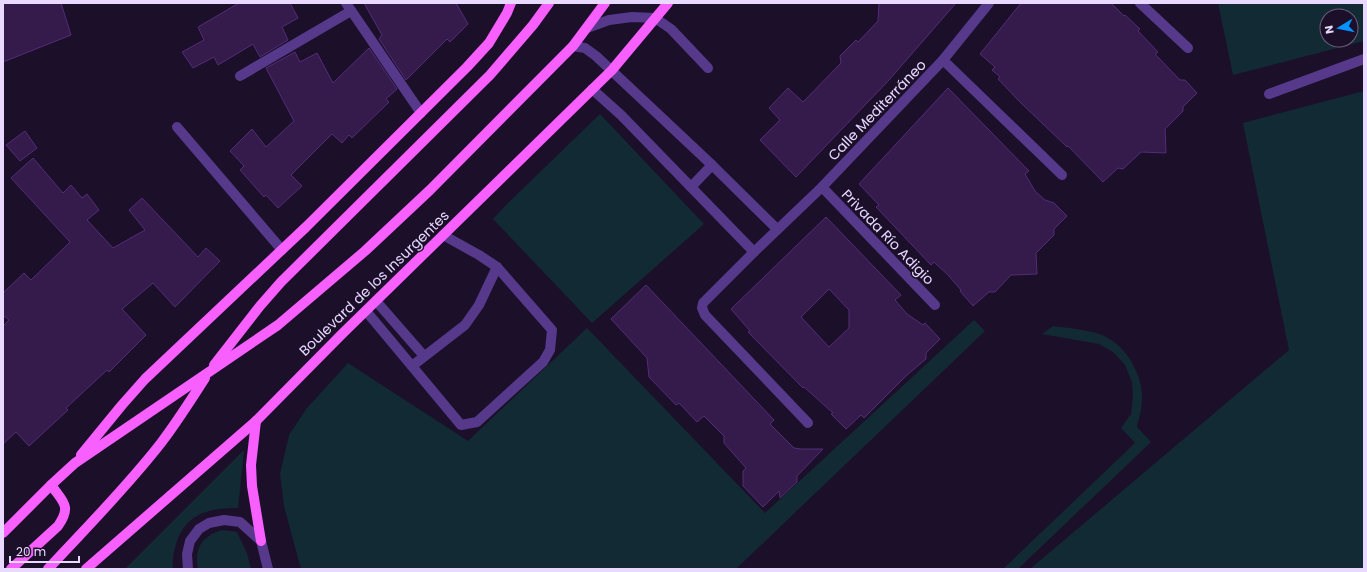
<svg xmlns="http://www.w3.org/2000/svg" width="1367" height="572" font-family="Poppins,sans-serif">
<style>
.green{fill:#122a34;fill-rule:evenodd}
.building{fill:#341b4b;stroke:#542c78;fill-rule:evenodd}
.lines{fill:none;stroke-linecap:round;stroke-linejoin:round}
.service{stroke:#56398a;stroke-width:10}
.minor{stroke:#56398a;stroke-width:10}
.tertiary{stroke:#56398a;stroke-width:10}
.primary{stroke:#f85fff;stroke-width:10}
.labels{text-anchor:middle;stroke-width:3;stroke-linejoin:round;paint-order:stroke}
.street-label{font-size:14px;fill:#e9d8ff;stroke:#1c0f2a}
</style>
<rect width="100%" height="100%" fill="#1c0f2a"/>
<g class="green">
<path d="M 1218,3 L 1364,3 L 1364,41 L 1233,75 ZM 1327,16 L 1351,16 L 1351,40 L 1327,40 Z"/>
<polygon points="1364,91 1364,569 1030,569 1289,350 1243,123"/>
<polygon points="600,114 704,224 592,323 493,219 506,205"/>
<polygon points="974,320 985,331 736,569 301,569 284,506 280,474 289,435 307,408 348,363 468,441 587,328 765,513"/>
<path d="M 1053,326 C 1067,328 1084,329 1099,334 C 1124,342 1143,373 1142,399 C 1142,408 1139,418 1137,427 L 1151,442 L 1018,569 L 1003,569 L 1135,443 L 1121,428 L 1131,414 L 1133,397 L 1132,382 L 1125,365 L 1113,352 L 1099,344 L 1042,334 Z"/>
<path d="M 244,450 L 238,508 C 210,508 187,513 177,541 C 174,550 172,559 173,569 L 125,569 Z"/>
<path d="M 222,530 L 237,532 L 247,553 L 251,569 L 198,569 C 194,548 202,536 222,530 Z"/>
</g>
<g class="building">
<polygon points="3,3 61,3 71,35 3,62"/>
<polygon points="239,3 290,3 298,18 282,27 288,40 260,57 253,44 218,65 214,57 193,68 182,52 204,40 198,27"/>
<polygon points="364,3 456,3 468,24 450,42 447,39 406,80 379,39 382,35"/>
<polygon points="879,3 956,3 889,80 796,177 760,140 780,120 769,108 788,88 803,102 841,63 840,56 856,40 858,42 878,21"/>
<polygon points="1021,3 1111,3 1124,16 1125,15 1140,29 1138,31 1158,52 1155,54 1180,80 1185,80 1197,93 1183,107 1183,111 1165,129 1166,153 1141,152 1123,169 1118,168 1103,182 1068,146 1067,147 1020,102 998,79 1000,77 992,70 995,67 980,54"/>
<polygon points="369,48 397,89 386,99 389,102 352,138 349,135 342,143 332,134 291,175 302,186 278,208 266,195 264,197 240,170 244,166 230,151 252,129 266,147 294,121 266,68 295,52 300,62 317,53 333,83"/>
<polygon points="948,88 1029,171 1025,174 1035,191 1045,200 1054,203 1067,216 1054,229 1054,235 1036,253 1037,274 1011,275 995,292 989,292 973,306 960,291 961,290 948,275 934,262 931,265 876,207 879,205 859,184"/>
<polygon points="25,131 37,148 20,161 6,145"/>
<polygon points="33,158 63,193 71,185 82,198 87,194 99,210 87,220 113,248 145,230 129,210 142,198 198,257 206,248 220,261 175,307 153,283 122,309 146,335 109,372 107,370 66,408 68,410 29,446 16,432 3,444 3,326 9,320 3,315 3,293 24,273 31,280 70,242 11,178"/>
<path d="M 826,217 L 901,295 L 895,300 L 907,314 L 923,325 L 925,323 L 940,339 L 926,353 L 926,359 L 907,375 L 864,418 L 861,415 L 846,429 L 831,414 L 833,413 L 804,387 L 803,388 L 748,332 L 750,331 L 731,309 ZM 829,289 L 849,310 L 849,328 L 829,347 L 801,317 Z"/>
<polygon points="646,285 774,420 770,424 794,448 801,449 823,449 797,476 797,482 780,498 779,491 763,507 743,486 743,471 746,468 724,443 724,436 704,416 697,422 679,403 676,405 649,377 647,358 611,319"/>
</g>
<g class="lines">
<g class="service">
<polyline points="346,3 421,113"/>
<polyline points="587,28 609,20 632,17 655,18 671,29 708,68"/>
<polyline points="240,76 351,11"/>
<polyline points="177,127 282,250"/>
<polyline points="376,301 424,356"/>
<polyline points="366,311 461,425 477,422 543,362 550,350 552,330 497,267"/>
<polyline points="412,366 465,325 479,305 497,267 479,255 443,235"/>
</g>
<g class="minor">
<polyline points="1140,3 1188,48"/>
<polyline points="573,46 585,48 596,56 712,165 777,229"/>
<polyline points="943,60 1062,175"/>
<polyline points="592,89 621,115 754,252"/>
<polyline points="1269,94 1364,59"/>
<polyline points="691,187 712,165"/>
<polyline points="822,187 935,305"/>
<polyline points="808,423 705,315 702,308 703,303 754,252 822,187 943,60 989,3"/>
</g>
<polyline class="tertiary" points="188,569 187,554 190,541 199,529 209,523 224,520 240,522 261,541 268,569"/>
<g class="primary">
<polyline points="214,365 260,306 281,282 490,75 533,25 549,3"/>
<polyline points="256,421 251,465 252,486 261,541"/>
<polyline points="81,455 122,405 145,379 306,227 467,67 489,43 507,13 511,3"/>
<polyline points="3,533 51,485 75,463 278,325 365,251 430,190 573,46 605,3"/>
<path d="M 11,569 L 58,526 C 72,506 63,502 51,485"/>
<path d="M 48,569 C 86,528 126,488 161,443 C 177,422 191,400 205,378"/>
<polyline points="86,569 256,421 342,334 612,70 668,3"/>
</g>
</g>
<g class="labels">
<g class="street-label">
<text transform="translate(877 110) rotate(-46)" y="5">Calle Mediterráneo</text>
<text transform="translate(888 237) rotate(46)" y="5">Privada Río Adigio</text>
<text transform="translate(374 283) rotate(-44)" y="5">Boulevard de los Insurgentes</text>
</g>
</g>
<rect width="1367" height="572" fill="none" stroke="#e9d8ff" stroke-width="8"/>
<g transform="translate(1339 28) rotate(260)"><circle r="19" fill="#1c0f2a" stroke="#6e5f7f"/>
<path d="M0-3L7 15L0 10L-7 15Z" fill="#0494ff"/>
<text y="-6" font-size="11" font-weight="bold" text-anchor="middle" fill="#e9d8ff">N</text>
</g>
<path d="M10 556v6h69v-6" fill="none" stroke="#e9d8ff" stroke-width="2"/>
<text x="16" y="556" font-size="12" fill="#e9d8ff" stroke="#1c0f2a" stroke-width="3" paint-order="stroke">20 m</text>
</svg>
